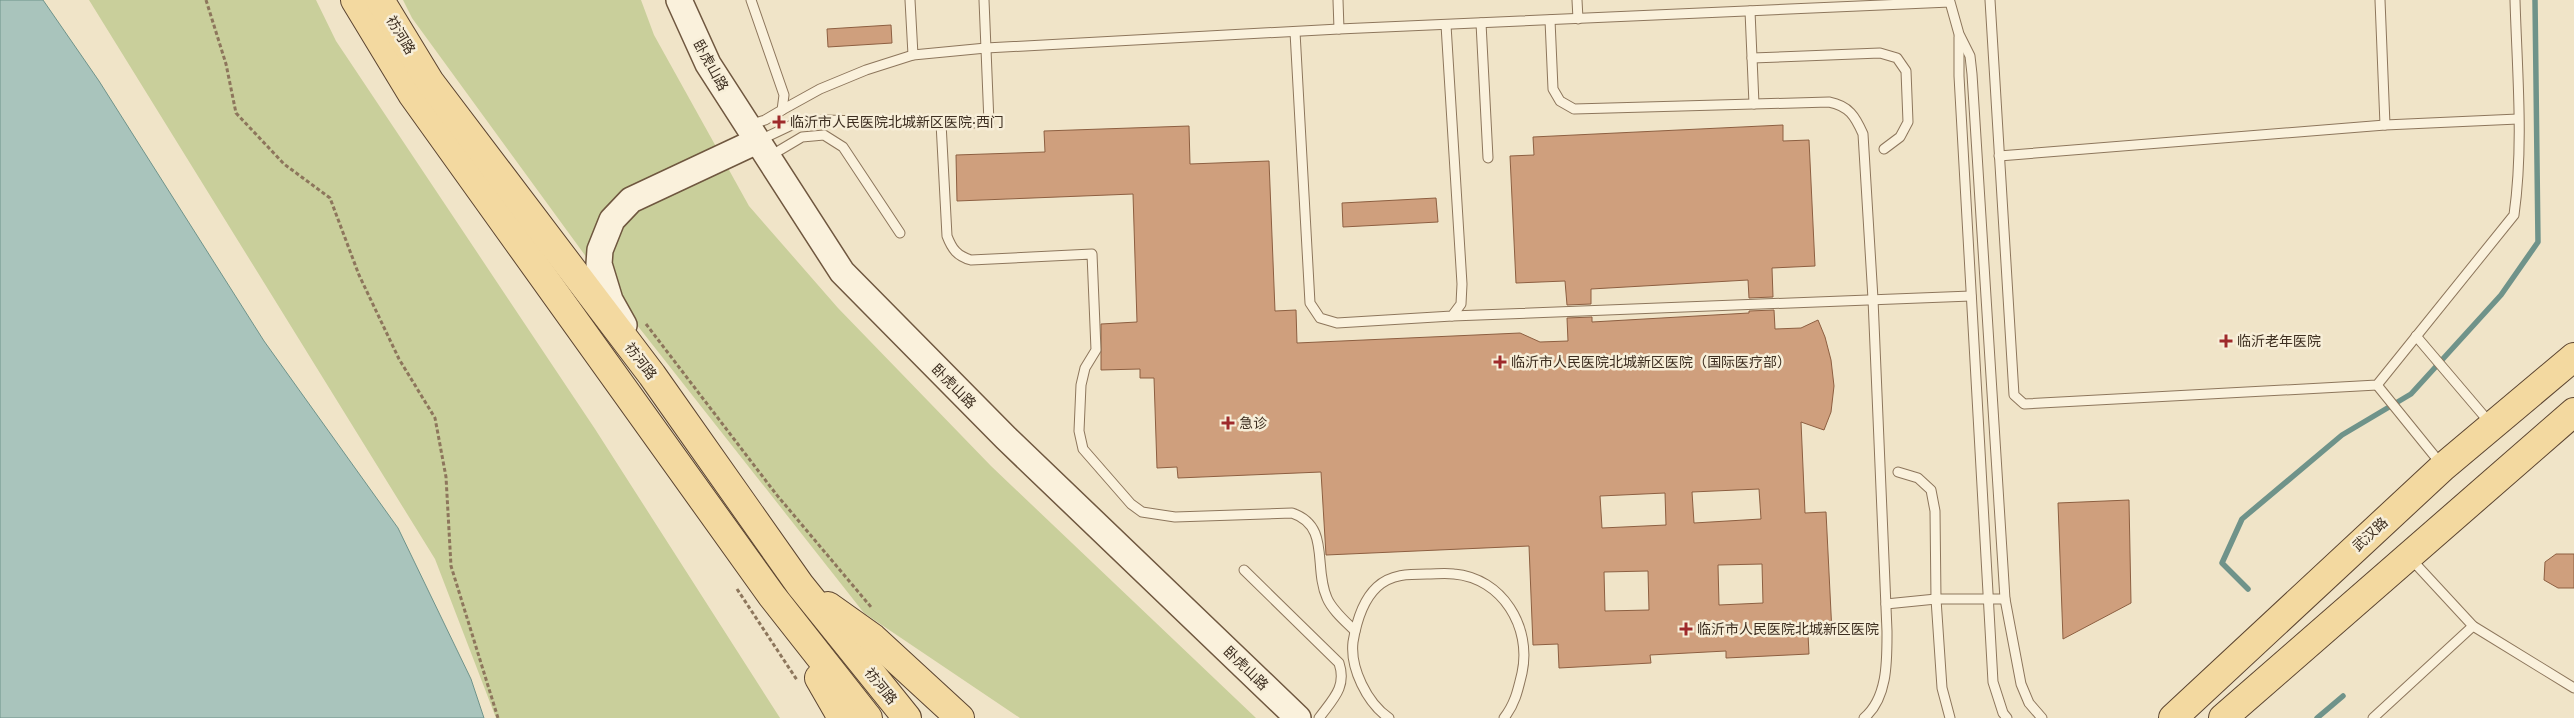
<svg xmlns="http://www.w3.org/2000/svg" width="2574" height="718" font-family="'Libre Baskerville','Noto Sans SC',serif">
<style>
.green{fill:#c9cf9b}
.water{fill:#a9c4bc;stroke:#6f938a}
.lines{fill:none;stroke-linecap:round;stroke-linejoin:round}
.stream{stroke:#6f938a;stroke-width:5.5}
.building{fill:#cf9f7d;stroke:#8d5f41;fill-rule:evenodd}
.lane-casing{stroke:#8d765c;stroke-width:11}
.secondary-casing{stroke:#6f573f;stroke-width:28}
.primary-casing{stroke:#5b4430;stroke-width:30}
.path{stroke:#8d765c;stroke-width:3;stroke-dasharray:4 2.5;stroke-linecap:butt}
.lane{stroke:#faf1dc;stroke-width:9}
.secondary{stroke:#faf1dc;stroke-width:25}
.primary{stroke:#f3d9a0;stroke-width:28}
.poi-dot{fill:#9e2a2b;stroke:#f7eed8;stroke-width:2}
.labels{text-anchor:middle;stroke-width:5;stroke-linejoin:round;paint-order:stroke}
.street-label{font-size:14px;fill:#3d2e20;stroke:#f7eed8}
.poi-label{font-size:14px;fill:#3d2e20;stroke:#f7eed8;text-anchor:start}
</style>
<rect width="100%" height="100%" fill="#f0e4c8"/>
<g class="green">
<polygon points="89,0 316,0 336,41 595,429 780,718 496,718 435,559"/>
<polygon points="403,0 641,0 654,35 749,206 838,308 991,466 1256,718 1020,718 864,613 622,306 412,18"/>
</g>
<polygon class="water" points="0,0 43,0 99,81 264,341 398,528 471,679 484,718 0,718"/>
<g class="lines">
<g class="stream">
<polyline points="2248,589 2222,563 2242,519 2342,435 2411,394 2501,295 2538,242 2535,0"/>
<polyline points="2317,718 2343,696"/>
</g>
</g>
<g class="building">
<polygon points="891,25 892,43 828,47 827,29"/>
<polygon points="1783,125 1783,141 1809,140 1815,266 1772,268 1773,297 1749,298 1748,280 1591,289 1591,304 1567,305 1565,281 1516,283 1510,156 1534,155 1533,137"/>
<path d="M 1189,126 L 1190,164 L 1269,161 L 1275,311 L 1296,310 L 1297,343 L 1520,333 L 1540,342 L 1568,341 L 1567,318 L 1592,317 L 1592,322 L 1749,313 L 1749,311 L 1774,310 L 1775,329 L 1801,328 L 1818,320 L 1825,337 L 1831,360 L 1834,386 L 1831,412 L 1824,430 L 1801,422 L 1805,513 L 1826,512 L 1832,633 L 1808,634 L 1809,654 L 1726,658 L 1726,651 L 1650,655 L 1651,663 L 1559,668 L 1558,644 L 1533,645 L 1529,546 L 1326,555 L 1321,472 L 1178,478 L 1177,467 L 1157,468 L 1154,378 L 1140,378 L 1140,369 L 1101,370 L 1101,324 L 1137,322 L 1133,194 L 957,201 L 956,155 L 1045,152 L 1044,131 ZM 1759,489 L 1761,519 L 1694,523 L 1692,492 ZM 1665,493 L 1666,525 L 1602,528 L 1600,496 ZM 1762,564 L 1763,603 L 1719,605 L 1718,565 ZM 1648,571 L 1649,610 L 1605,611 L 1604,572 Z"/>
<polygon points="1436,198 1438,222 1343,227 1342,203"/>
<polygon points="2129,500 2131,603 2063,639 2058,503"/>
<polygon points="2556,554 2574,554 2574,588 2558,588 2544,580 2545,562"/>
</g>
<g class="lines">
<defs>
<g id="lane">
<polyline points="910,0 913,55"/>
<path d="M 984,0 L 989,123 L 941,123 L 947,236 C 952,249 957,256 971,260 L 1092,254 L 1096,350 L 1085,368 L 1081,385 L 1079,431 L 1083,449 L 1131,504 L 1142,512 L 1175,517 L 1292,513 C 1331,526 1313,567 1327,598 C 1332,610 1345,621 1355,631"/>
<polyline points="1338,0 1339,29"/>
<polyline points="1577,0 1578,19"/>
<path d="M 1990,0 L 2014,395 L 2024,404 L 2377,385 L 2514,215 C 2524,144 2517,71 2515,0"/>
<polyline points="2380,0 2385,125"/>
<polyline points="1750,11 1754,104"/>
<path d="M 1550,20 L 1553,89 L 1560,101 L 1574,109 L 1829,102 C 1849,106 1855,116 1863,134 L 1873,299 L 1887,631 C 1887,660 1888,698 1864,718"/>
<polyline points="1481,23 1488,158"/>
<polyline points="1295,32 1310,303 1320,318 1337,323 1452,316 1461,304 1462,284 1446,25"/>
<polyline points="1959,37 1959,76 1993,682 2003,713 2007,718"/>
<polyline points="1752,58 1880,53 1897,58 1906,71 1908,122 1900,137 1884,149"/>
<polyline points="782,110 820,89 866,70 913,55 986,48 1339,29 1950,2 1959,34 1970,56 1972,74 2005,599 2021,684 2029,703 2042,718"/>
<polyline points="749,125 765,120 782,110 784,95 751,0"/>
<polyline points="760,140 796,123 825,120 941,123"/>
<polyline points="770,156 802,137 824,135 843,147 900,233"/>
<polyline points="1999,156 2385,125 2518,119"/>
<polyline points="1452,316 1971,296"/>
<polyline points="2416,336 2490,423"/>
<polyline points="2377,385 2441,464"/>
<polyline points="1898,472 1918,478 1931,490 1935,511 1936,599 1942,688 1950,718"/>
<polyline points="2411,559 2473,626 2574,688"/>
<path d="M 1244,570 L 1339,663 C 1347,687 1333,699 1319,718"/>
<polyline points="1886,604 1936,599 2005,599"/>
<path d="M 1389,718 C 1367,703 1350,668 1353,642 C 1356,624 1363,600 1377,587 C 1391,574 1409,574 1427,574 C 1436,574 1445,573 1454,574 C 1502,578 1532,627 1522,673 C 1518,690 1515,704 1504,718"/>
<polyline points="2373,718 2473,626"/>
</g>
<g id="secondary">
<polyline points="679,0 708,64 842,272 1006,438 1298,718"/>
<polyline points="624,325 610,300 599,264 600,250 612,220 631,200 757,141"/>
</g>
<g id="primary">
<polyline points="355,0 412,94 772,596 868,718"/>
<polyline points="380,0 430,82 652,375 800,585 907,718"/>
<polyline points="828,606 873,638 960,718"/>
<polyline points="819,678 842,718"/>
<polyline points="2173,718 2443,467 2574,357"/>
<polyline points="2223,718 2574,412"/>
</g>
</defs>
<use href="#lane" class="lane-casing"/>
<use href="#secondary" class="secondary-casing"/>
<use href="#primary" class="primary-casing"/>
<g class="path">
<polyline points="206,0 226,64 236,113 284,164 330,198 359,275 399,359 435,418 446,477 451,566 498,718"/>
<polyline points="646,324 776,494 871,607"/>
<polyline points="737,589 797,680"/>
</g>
<use href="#lane" class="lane"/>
<use href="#secondary" class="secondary"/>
<use href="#primary" class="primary"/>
</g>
<g class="poi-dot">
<path d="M776.5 114.5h5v5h5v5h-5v5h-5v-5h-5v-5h5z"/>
<path d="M2223.5 333.5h5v5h5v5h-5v5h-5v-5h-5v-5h5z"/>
<path d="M1497.5 354.5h5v5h5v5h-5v5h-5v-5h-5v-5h5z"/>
<path d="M1225.5 415.5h5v5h5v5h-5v5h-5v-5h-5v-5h5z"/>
<path d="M1683.5 621.5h5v5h5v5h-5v5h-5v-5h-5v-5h5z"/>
</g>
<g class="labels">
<g class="street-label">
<text transform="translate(401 35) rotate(59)" y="5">祊河路</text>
<text transform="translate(711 65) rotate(61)" y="5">卧虎山路</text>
<text transform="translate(641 361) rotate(53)" y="5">祊河路</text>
<text transform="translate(954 386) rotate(45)" y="5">卧虎山路</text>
<text transform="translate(2370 534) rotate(-43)" y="5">武汉路</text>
<text transform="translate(1246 668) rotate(44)" y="5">卧虎山路</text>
<text transform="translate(881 686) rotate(51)" y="5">祊河路</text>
</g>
<g class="poi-label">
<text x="790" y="127">临沂市人民医院北城新区医院·西门</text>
<text x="2237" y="346">临沂老年医院</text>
<text x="1511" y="367">临沂市人民医院北城新区医院（国际医疗部）</text>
<text x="1239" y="428">急诊</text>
<text x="1697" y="634">临沂市人民医院北城新区医院</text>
</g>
</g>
</svg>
